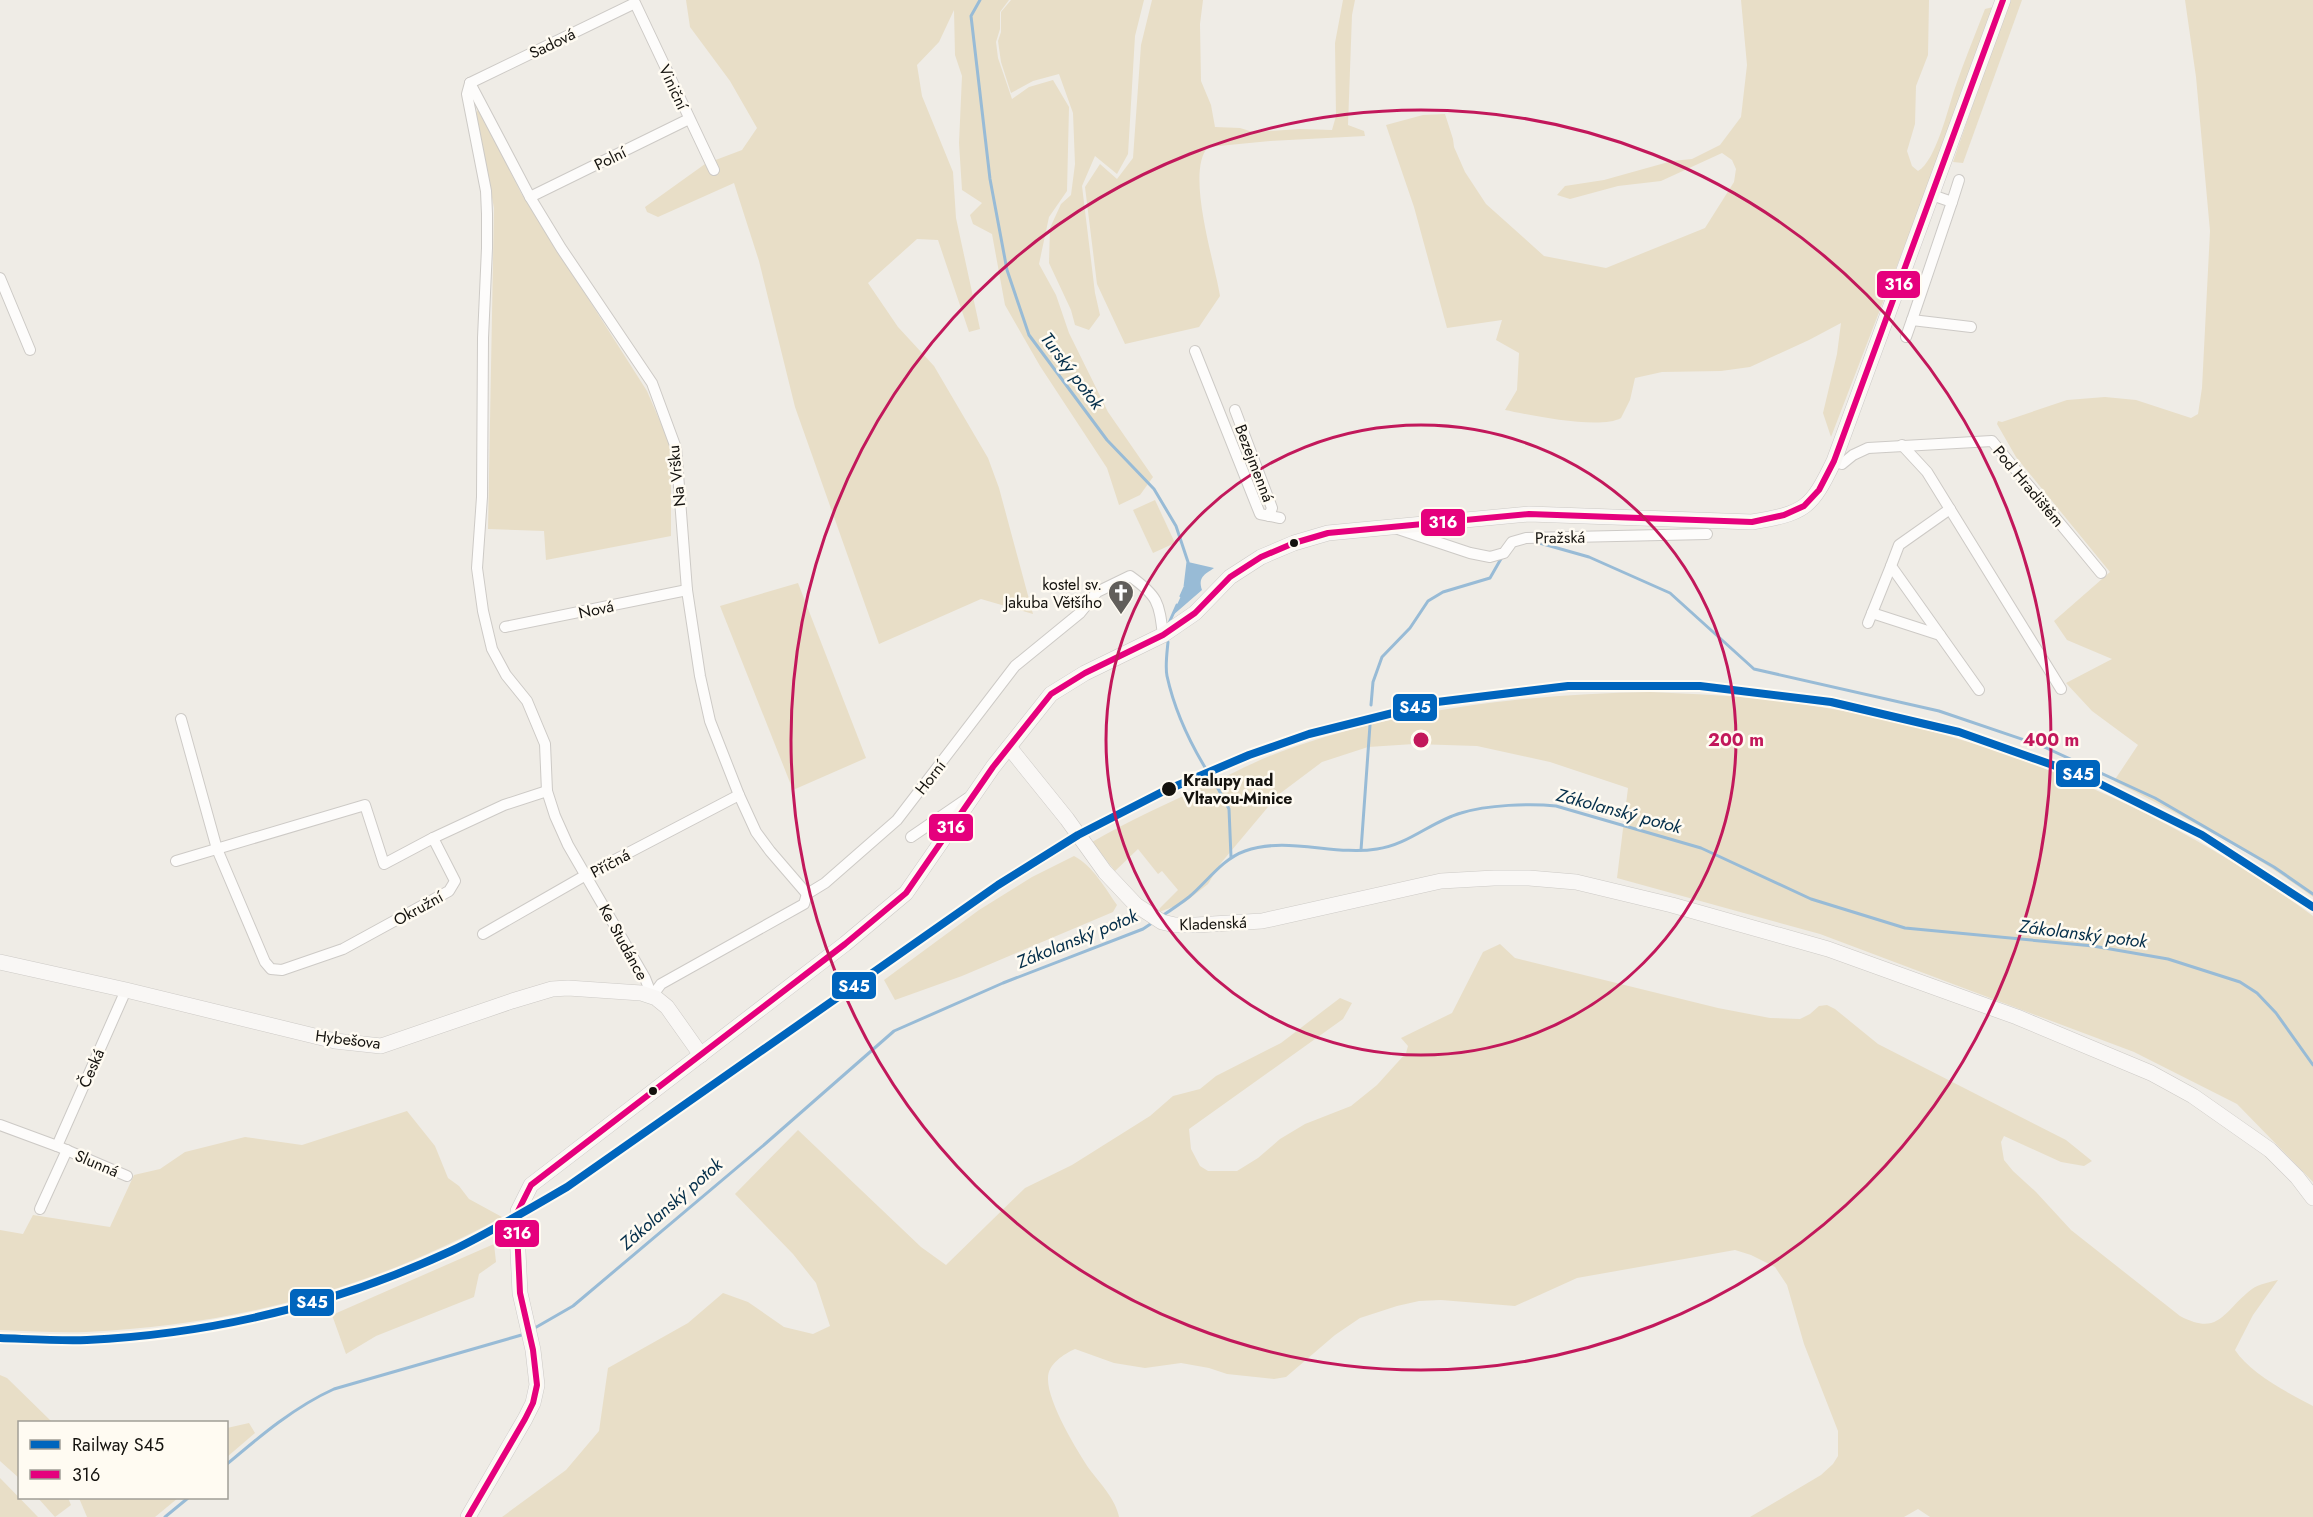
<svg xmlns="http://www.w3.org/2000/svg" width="2313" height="1517" font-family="Jost,sans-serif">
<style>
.green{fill:#e8dec7}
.water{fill:#98bbd6}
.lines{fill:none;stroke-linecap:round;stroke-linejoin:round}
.stream{stroke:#98bbd6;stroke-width:3}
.street-casing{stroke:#cdcac6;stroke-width:12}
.secondary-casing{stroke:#cdcac6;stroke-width:16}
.street{stroke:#fdfcfb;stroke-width:10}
.secondary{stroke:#f9f7f5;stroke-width:15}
.bus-1-casing{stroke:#fffbf2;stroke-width:10}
.bus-1{stroke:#e5007d;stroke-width:6}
.rail-1-casing{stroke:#fffbf2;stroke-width:12}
.rail-1{stroke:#0065bd;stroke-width:8}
.ring{fill:none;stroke:#c2185b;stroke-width:3}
.bus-dot{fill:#14120e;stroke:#fffbf2;stroke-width:2}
.labels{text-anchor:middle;stroke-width:5;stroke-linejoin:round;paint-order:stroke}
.street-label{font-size:16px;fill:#14120e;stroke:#fffbf2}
.poi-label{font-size:16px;fill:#14120e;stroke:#fffbf2;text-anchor:end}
.stop-label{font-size:16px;font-weight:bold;fill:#14120e;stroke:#fffbf2;text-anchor:start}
.water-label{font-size:18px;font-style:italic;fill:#042e4a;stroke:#fffbf2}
.centre{fill:#c2185b;stroke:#fffbf2;stroke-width:3}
.ring-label{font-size:18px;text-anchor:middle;font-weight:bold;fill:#c2185b;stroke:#fffbf2;stroke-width:5;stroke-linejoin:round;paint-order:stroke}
.line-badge{stroke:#fffbf2;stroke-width:2}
.badge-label{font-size:16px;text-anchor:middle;font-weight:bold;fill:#fff}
</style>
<rect width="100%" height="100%" fill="#efece6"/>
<g class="green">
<polygon points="686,0 1009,0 1000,12 1000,29 996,42 998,58 1012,99 1029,87 1053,80 1069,107 1067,191 1049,217 1039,264 1056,295 1069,333 1108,412 1153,477 1140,495 1119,505 1107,468 1040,366 1005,305 992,234 973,224 970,215 982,203 962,190 959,143 962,76 955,55 954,10 939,42 917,65 922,96 953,172 956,218 980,329 969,332 938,240 917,239 868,283 898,327 934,366 988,458 999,488 1033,614 981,599 879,644 795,407 759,261 734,183 658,217 647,212 645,207 705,164 742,150 757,128 730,81 690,27"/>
<polygon points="1011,0 1144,0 1135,36 1128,154 1117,174 1095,156 1082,186 1095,293 1100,315 1089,330 1075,325 1071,310 1049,263 1050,228 1061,204 1071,195 1075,164 1073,113 1059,74 1033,81 1011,93 1001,62 998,41 1001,32 1001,12"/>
<path d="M 1152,0 L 1203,0 L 1200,24 L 1201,81 L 1211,105 L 1215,127 L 1240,128 L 1253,132 L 1300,129 L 1332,130 L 1336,116 L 1335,43 L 1343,0 L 1355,0 L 1352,15 L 1348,125 L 1364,131 L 1365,136 L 1270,141 L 1208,147 C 1185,172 1215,263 1220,296 L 1199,327 L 1125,344 L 1097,284 L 1085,187 L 1100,164 L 1117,179 L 1133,158 L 1141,45 Z"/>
<path d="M 1741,0 L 1929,0 L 1928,55 L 1916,86 L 1915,124 L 1907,151 L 1912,166 L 1918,171 C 1936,161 1948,108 1955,88 C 1964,61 1975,35 1985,9 L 1997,6 L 1831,437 L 1823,413 L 1837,354 L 1841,323 L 1809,340 L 1750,367 L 1721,371 L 1662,372 L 1635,378 L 1630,400 L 1621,418 C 1600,430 1530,415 1505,410 L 1517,390 L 1519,353 L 1496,340 L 1502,320 L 1447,328 L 1414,207 L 1386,125 L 1423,115 L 1445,114 L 1453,139 L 1454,147 L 1465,172 L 1486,204 L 1544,256 L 1606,268 L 1705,228 L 1734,182 L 1736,169 L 1732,160 L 1722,153 L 1661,181 L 1618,186 L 1570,199 L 1557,195 L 1565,186 L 1604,180 L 1672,161 L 1692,159 L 1720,145 L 1741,117 L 1747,65 Z"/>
<polygon points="2009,0 2022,0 1963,163 1953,162"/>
<path d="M 2185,0 L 2313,0 L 2313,897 C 2251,851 2183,816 2114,781 L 2138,745 L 2092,711 L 2066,683 L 2112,659 L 2067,640 L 2054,621 L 2110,572 L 2016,457 L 1997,424 L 1998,421 L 2002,422 L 2067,400 L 2105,397 L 2136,400 L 2191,418 L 2198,414 L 2202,388 L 2210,231 L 2196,77 Z"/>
<polygon points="479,108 521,193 647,391 671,447 671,536 546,560 544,531 488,529 494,208 476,113"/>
<polygon points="1155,500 1175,543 1153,553 1133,510"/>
<polygon points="798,583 866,758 793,790 720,606"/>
<path d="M 1650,692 C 1698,694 1747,696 1795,703 C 1981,729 2162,805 2313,916 L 2313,1182 L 2237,1104 L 2134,1052 L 1820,934 L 1617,878 L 1628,788 L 1550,762 L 1477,746 L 1414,744 L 1368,747 L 1322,762 L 1278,795 L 1221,863 L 1208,884 L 1184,903 L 1159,912 L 1160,908 L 1178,890 L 1162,871 L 1158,874 L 1138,849 L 1115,871 L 1092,842 C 1130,820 1170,802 1210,784 C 1233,773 1256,761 1280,752 C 1398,709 1525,694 1650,692 Z"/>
<path d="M 1074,856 C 1093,866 1105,888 1117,905 L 1113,912 L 962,976 L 895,1000 L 884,980 L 979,910 L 1032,877 Z"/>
<path d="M 1500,944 L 1515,958 L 1718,1008 L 1770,1018 L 1800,1019 L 1810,1014 L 1819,1006 L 1827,1005 L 1835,1009 L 1878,1044 L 2066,1140 L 2092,1161 L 2084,1166 L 2061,1162 L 2004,1136 L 2001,1142 L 2004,1160 L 2013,1171 L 2036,1192 L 2071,1230 L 2180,1316 C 2220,1337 2223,1311 2252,1289 C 2259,1284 2270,1282 2278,1280 L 2253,1315 L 2235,1350 C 2250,1373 2288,1393 2313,1406 L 2313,1517 L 1930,1517 L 1918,1509 L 1904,1517 L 1750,1517 L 1821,1475 L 1833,1464 L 1838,1456 L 1838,1431 L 1804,1344 L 1787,1285 L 1775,1267 L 1751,1255 L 1735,1250 L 1577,1278 L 1515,1306 L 1441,1300 L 1419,1301 L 1397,1306 L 1360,1318 L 1335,1335 L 1286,1377 L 1274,1379 L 1227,1374 L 1209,1368 L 1181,1363 L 1145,1368 L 1114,1363 L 1075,1349 C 1064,1354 1048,1364 1048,1378 C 1047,1401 1077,1451 1090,1470 C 1100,1483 1116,1500 1119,1517 L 502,1517 L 566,1470 L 599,1431 L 608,1368 L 688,1323 L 723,1293 L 748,1302 L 784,1327 L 813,1334 L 830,1326 L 816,1283 L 793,1254 L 735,1194 L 798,1130 L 921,1247 L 946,1265 L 1025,1188 L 1072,1165 L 1150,1116 L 1173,1096 L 1200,1089 L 1216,1076 L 1281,1043 L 1340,998 L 1352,1003 L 1343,1019 L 1189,1129 L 1191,1149 L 1200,1166 L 1208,1171 L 1237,1171 L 1258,1158 L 1280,1139 L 1305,1124 L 1351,1106 L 1377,1085 L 1406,1053 L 1408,1046 L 1401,1038 L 1452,1013 L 1483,952 Z"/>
<path d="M 407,1111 L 435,1146 L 448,1178 L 459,1186 L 469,1199 L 502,1217 C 371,1289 236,1325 86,1332 C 58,1333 29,1331 0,1330 L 0,1230 L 23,1234 L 33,1215 L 110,1227 L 134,1175 L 160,1169 L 185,1152 L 245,1137 L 302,1145 Z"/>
<polygon points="494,1244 496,1262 479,1274 474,1297 376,1336 346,1354 332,1315"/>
<polygon points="0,1375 7,1378 52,1422 20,1422 19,1478 0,1461"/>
<polygon points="249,1423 255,1433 227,1457 227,1428"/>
<polygon points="0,1478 38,1517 0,1517"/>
<polygon points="38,1498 68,1498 71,1505 55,1517"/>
<polygon points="79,1498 178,1498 155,1517 87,1517"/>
</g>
<path class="water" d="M 1188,562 L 1214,568 C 1204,575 1198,577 1202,590 L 1172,616 L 1185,587 Z"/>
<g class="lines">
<g class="stream">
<polyline points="980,0 971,16 990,179 1007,270 1029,335 1107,440 1154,489 1176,526 1188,562 1185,587 1181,596"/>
<polyline points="1536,542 1589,557 1670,593 1754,669 1939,711 2042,746 2155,798 2274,867 2313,894"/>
<polyline points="1169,623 1177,605"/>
<path d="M 1168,642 C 1167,653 1165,666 1167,676 C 1174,708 1189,741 1206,769"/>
<polyline points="1371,705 1373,682 1382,657 1410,628 1428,601 1443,592 1490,578 1502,557"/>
<polyline points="1214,781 1229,809 1231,857"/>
<polyline points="1361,850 1370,725"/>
<path d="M 1162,916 C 1171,910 1180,904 1189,897 C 1207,882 1222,859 1245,851 C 1287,836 1334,856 1377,849 C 1408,845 1432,821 1461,813 C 1487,805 1530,803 1556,806 L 1701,848 L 1811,899 L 1905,928 L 2093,946 L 2168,959 L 2240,982 L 2257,993 L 2276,1013 L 2313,1065"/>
<polyline points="533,1329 573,1306 765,1144 894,1031 1003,983 1143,929 1152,923"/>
<path d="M 226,1465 C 259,1437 294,1407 334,1389 L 525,1334"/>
<polyline points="165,1517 188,1498"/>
</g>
<defs>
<g id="street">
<polyline points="470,83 467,94 486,191 487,214 487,248 483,338 482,497 477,568 483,611 492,649 506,675 527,701 545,744 547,791 555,816 568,845 645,978 652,996"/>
<polyline points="470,83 530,197 561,248 652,383 676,448 687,590 700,676 710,721 739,795 756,832 770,851 807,894"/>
<polyline points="470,83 635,3 714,170"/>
<polyline points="1932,195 1952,202 1912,320 1971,327"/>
<polyline points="530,197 689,119"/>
<polyline points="1952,202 1959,180"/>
<polyline points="0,278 30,350"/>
<polyline points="1906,337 1912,320"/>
<polyline points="1195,351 1260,514 1280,518"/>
<polyline points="1235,410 1272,508 1269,516"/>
<polyline points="1902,445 1927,472 2061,689"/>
<polyline points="1834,461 1842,464 1853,455 1868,448 1992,441 2101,573"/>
<polyline points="1950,509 1899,545 1891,566 1979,690"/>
<polyline points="1395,528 1470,553 1490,557 1504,553 1512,542 1526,538 1707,534"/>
<polyline points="1872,613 1940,635"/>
<polyline points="1868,623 1891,566"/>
<polyline points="505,627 687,590"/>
<polyline points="181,719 217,849 265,962 271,969 282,970 343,949 449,891 455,881 433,838"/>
<polyline points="911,837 968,798"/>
<polyline points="176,861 365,805 384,864 433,838 504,805 547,791"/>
<polyline points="483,934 586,875 739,795"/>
<path d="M 652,996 L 661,984 L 804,904 L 807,894 L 825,883 L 897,820 L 1015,666 L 1080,613 L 1097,592 L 1130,576 C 1158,596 1159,602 1163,635"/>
<polyline points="0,1125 57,1146 127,1176"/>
<polyline points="57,1146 126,990"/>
<polyline points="40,1209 67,1150"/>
</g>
<g id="secondary">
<polyline points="1009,747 1067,819 1105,872 1136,905 1162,922 1175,925 1196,925 1262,921 1441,881 1494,878 1529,878 1576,882 1672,905 1828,949 2017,1017 2151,1073 2193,1096 2270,1150 2297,1177 2313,1198"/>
<polyline points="0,962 126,990 335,1041 381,1046 512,1001 552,989 568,988 641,993 656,998 667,1007 701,1055"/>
<path d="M 468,1517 L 525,1419 L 533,1403 L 537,1385 L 533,1350 L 520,1293 L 517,1231 L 518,1211 L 531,1185 L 845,944 L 906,893 L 993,767 L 1051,694 L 1085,673 L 1163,635 L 1195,613 L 1230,577 L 1261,557 L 1294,543 L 1328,533 L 1529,514 L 1752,522 C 1805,513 1811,509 1834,461 L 2003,0"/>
</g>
</defs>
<use href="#street" class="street-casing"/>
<use href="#secondary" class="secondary-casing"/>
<use href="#street" class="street"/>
<use href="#secondary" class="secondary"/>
<defs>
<polyline id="bus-1" points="468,1517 525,1419 533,1403 537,1385 533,1350 520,1293 517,1231 518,1211 531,1185 845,944 906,893 993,767 1051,694 1085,673 1163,635 1195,613 1230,577 1261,557 1294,543 1328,533 1529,514 1752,522 1784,515 1804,506 1819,490 1834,461 2003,0"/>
</defs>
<use href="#bus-1" class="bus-1-casing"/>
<use href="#bus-1" class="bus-1"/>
<defs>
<path id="rail-1" d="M 0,1338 C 29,1339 58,1341 87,1340 C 213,1334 336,1304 451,1251 C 491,1232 529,1209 567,1187 L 998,885 L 1078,835 L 1162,792 L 1249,755 L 1309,734 L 1437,702 L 1568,686 L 1700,686 L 1831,702 L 1959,732 L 2084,776 L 2202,835 L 2313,907"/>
</defs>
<use href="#rail-1" class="rail-1-casing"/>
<use href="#rail-1" class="rail-1"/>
</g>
<g class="ring">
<circle cx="1421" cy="740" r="315"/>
<circle cx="1421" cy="740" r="630"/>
</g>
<defs>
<symbol id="church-pin" viewBox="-11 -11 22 30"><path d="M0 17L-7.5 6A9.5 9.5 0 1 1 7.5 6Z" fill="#615e5a" stroke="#fffbf2"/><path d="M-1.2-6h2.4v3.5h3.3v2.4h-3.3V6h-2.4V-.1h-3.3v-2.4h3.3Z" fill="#fff"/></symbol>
</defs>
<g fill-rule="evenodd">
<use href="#church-pin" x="1106" y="578" width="30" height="40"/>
</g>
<g class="bus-dot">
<circle cx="1294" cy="543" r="5"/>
<circle cx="1169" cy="789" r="8"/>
<circle cx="653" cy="1091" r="5"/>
</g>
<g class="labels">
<g class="street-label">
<text transform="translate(552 43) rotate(-26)" y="6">Sadová</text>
<text transform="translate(674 87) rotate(65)" y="6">Viniční</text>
<text transform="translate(610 158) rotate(-26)" y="6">Polní</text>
<text transform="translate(1255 463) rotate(69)" y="6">Bezejmenná</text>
<text transform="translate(676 476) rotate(-96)" y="6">Na Vršku</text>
<text transform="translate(2029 486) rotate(50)" y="6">Pod Hradištěm</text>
<text transform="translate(1560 537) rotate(-1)" y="6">Pražská</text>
<text transform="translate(596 609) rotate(-12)" y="6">Nová</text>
<text transform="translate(930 777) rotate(-52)" y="6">Horní</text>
<text transform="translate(610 863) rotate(-28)" y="6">Příčná</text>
<text transform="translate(418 908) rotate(-29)" y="6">Okružní</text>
<text transform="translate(1213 923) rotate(-2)" y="6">Kladenská</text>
<text transform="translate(624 942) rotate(61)" y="6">Ke Studánce</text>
<text transform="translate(348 1039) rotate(7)" y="6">Hybešova</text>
<text transform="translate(91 1068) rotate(-66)" y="6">Česká</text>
<text transform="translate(97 1163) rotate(23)" y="6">Slunná</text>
</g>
<g class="poi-label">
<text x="1102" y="590">kostel sv.<tspan x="1102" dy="18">Jakuba Většího</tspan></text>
</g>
<g class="stop-label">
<text x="1183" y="786">Kralupy nad<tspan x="1183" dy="18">Vltavou-Minice</tspan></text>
</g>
<g class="water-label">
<text transform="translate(1072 371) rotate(53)" y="6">Turský potok</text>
<text transform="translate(1619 811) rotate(15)" y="6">Zákolanský potok</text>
<text transform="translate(2083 934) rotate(7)" y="6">Zákolanský potok</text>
<text transform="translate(1077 939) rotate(-22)" y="6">Zákolanský potok</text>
<text transform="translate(671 1204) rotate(-41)" y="6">Zákolanský potok</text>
</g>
</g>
<circle cx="1421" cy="740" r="9" class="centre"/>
<g class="ring-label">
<text x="1736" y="746">200 m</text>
<text x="2051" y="746">400 m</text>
</g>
<g class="line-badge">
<rect x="1876" y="270" width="45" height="29" rx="6" fill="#e5007d"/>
<rect x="1420" y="508" width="46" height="29" rx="6" fill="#e5007d"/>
<rect x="1392" y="693" width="46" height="29" rx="6" fill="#0065bd"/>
<rect x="2055" y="759" width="46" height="29" rx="6" fill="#0065bd"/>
<rect x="928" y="813" width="46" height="29" rx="6" fill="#e5007d"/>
<rect x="831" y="971" width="46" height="29" rx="6" fill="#0065bd"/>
<rect x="494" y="1219" width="46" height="29" rx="6" fill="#e5007d"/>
<rect x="289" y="1288" width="46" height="29" rx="6" fill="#0065bd"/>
</g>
<g class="badge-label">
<text x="1899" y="290">316</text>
<text x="1443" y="528">316</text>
<text x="1415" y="713">S45</text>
<text x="2078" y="780">S45</text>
<text x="951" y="833">316</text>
<text x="854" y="992">S45</text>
<text x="517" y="1239">316</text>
<text x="312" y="1308">S45</text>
</g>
<rect x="18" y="1421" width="210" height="78" fill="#fffbf2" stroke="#a19e97" stroke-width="1.5"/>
<rect x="30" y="1440" width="30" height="9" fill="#0065bd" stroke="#a19e97" stroke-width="1.5"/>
<text x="72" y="1451" font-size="18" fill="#14120e">Railway S45</text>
<rect x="30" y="1470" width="30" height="9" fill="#e5007d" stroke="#a19e97" stroke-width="1.5"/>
<text x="72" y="1481" font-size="18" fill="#14120e">316</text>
</svg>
